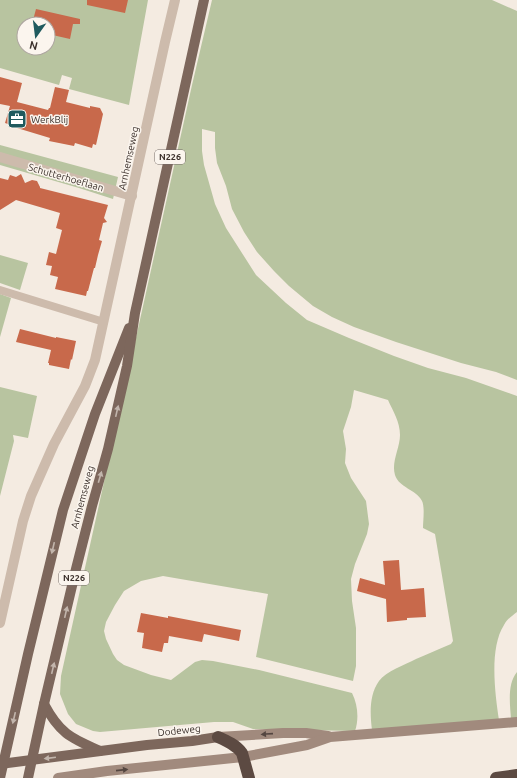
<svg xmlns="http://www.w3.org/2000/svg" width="517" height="778" font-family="Ubuntu,sans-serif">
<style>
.green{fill:#b8c4a0;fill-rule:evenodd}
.building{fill:#c8694b}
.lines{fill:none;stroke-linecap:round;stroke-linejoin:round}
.lane{stroke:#cdbbac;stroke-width:8}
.street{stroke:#cdbbac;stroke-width:10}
.secondary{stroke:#a18a7d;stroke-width:10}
.primary{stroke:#7d675c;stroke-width:10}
.highway{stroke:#5c4a42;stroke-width:12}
.oneway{fill:#c2b5ac}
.oneway2{fill:#544640}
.labels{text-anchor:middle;stroke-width:3;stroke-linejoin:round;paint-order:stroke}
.shield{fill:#fbf5ee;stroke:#756b66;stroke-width:1}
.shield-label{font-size:9px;font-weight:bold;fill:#3b302b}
.poi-label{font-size:10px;fill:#3b302b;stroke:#fbf5ee;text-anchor:start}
.street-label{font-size:10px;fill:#3b302b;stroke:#fbf5ee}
</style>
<rect width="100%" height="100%" fill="#f4ebe1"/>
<g class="green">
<path d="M 0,0 L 148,0 L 129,105 L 69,89 L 72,78 L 62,75 L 59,85 L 0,68 ZM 24,24 L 48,24 L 48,48 L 24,48 Z"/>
<path d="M 212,0 L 492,0 L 517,11 L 517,380 L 496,372 L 461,363 L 396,342 L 354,327 L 332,317 L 313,306 L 289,286 L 274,271 L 257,252 L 244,232 L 232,209 L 226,186 L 217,163 L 215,148 L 215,132 L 202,129 L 202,151 L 204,165 L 215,204 L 226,228 L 256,275 L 286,303 L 307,320 L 349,338 L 394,356 L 428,368 L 466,378 L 517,396 L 517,612 C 512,616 507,619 504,625 C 489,648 495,694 499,720 L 372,730 C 370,714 369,695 379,681 C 386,671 405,665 416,659 C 428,654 439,649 451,644 L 453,641 L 435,534 L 423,528 C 423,521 425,507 422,501 C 416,489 399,488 395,475 C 391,462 400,448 400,435 C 400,422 393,411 388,400 L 354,390 L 351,407 L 343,431 L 346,449 L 345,463 L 351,478 L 366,501 L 369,524 L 367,534 L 355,564 L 351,579 L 352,601 L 356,628 L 356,666 L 353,681 L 256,657 L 268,594 L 163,576 L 141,581 L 124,591 L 115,605 L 106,622 L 104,631 L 106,639 L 113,654 L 117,660 L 124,665 L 151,675 L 171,680 L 195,662 L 202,660 L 213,661 L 259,670 L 352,693 C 358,705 359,719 355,731 L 253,729 L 233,722 L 214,722 L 100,732 L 93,731 L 76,724 L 68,714 L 60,694 L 61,676 L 192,85 Z"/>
<polygon points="0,145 118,177 113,199 79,188 0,165"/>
<polygon points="0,255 28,263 20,290 0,283"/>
<polygon points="0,294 11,298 0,337"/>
<polygon points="0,387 37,396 28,438 13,435 14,441 0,496"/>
<path d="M 517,672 L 517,719 L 511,719 C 510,704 507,684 517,672 Z"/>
</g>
<g class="building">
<polygon points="87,0 128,0 125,13 87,5"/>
<polygon points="36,9 80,19 80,24 73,24 70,39 48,34 48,24 32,24"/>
<polygon points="0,77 22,83 17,102 48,110 49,108 50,108 55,87 69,90 66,102 90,108 90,106 100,108 103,114 96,145 93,144 92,148 75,143 74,146 49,141 50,138 17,128 17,127 5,123 10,106 0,104"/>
<polygon points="21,174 25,183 32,180 37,181 40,187 40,188 108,205 104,218 107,222 103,223 99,240 102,241 98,255 95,268 94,268 88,291 87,291 86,296 55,289 58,277 50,275 52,266 46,265 49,252 56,254 62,230 56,228 60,213 16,200 0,210 0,178 8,180 10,175 16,177"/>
<polygon points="20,329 56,338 56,337 76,341 72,360 71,359 69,369 49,365 49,363 48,363 51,350 16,342"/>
<polygon points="399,560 401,590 424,588 426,617 407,618 407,620 387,622 386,599 357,591 360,578 385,585 383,561"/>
<polygon points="141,613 168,618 168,616 241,630 239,641 204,634 202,642 169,636 168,643 164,643 162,652 142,648 144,633 137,632"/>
</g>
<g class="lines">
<polyline class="lane" points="0,290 104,322"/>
<g class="street">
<polyline points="0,157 132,196"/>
<polyline points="0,623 23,521 31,496 54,444 85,386 95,360 165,42 175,0"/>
</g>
<g class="secondary">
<polyline points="218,737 283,733 306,733 328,736"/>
<polyline points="58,778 107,771 243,757 307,745 330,737 517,722"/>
</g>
<g class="primary">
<path d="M 44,704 C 60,734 71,738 100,751"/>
<polyline points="0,764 147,745 192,741 218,737"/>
<polyline points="0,778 28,654 63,510 95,414 129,328"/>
<polyline points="28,778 44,704 76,569 92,506 108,449 127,366 135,313 204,0"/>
</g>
<g class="highway">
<path d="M 218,737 C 227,741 236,745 242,753 L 249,778"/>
<polyline points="496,778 517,775"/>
</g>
</g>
<defs><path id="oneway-solid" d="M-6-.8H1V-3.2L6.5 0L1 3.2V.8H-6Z"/></defs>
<g class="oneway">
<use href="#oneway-solid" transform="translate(117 411) rotate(-77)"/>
<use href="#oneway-solid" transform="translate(100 477) rotate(-74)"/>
<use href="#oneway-solid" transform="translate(53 548) rotate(103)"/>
<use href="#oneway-solid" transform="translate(66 612) rotate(-77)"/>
<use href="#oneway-solid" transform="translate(53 668) rotate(-77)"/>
<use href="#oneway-solid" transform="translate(14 718) rotate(103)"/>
<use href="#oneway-solid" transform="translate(50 758) rotate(173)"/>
</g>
<g class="oneway2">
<use href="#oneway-solid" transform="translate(267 734) rotate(176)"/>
<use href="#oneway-solid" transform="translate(122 770) rotate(-6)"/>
</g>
<defs>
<symbol id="office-square" viewBox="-11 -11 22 22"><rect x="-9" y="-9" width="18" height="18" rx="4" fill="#1f5a5e" stroke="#fbf5ee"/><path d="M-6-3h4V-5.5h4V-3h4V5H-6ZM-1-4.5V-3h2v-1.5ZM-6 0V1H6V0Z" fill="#fff"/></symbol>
</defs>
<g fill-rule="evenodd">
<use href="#office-square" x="6" y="108" width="22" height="22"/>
</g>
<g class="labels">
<g class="shield">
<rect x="155" y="150" width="30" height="14" rx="3"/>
<rect x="59" y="571" width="30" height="14" rx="3"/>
</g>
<g class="shield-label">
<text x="170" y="160">N226</text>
<text x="74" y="581">N226</text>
</g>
<g class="poi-label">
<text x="31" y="123">WerkBlij</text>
</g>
<g class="street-label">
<text transform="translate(128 158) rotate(-78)" y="4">Arnhemseweg</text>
<text transform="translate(66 177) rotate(16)" y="4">Schutterhoeflaan</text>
<text transform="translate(82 497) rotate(-75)" y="4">Arnhemseweg</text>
<text transform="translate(179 730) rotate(-6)" y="4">Dodeweg</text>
</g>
</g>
<g transform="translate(36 36) rotate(194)"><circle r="19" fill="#fbf5ee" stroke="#aea6a0"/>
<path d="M0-3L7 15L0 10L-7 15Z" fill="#1f5a5e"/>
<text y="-6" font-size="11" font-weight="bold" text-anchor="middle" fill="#3b302b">N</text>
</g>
</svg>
